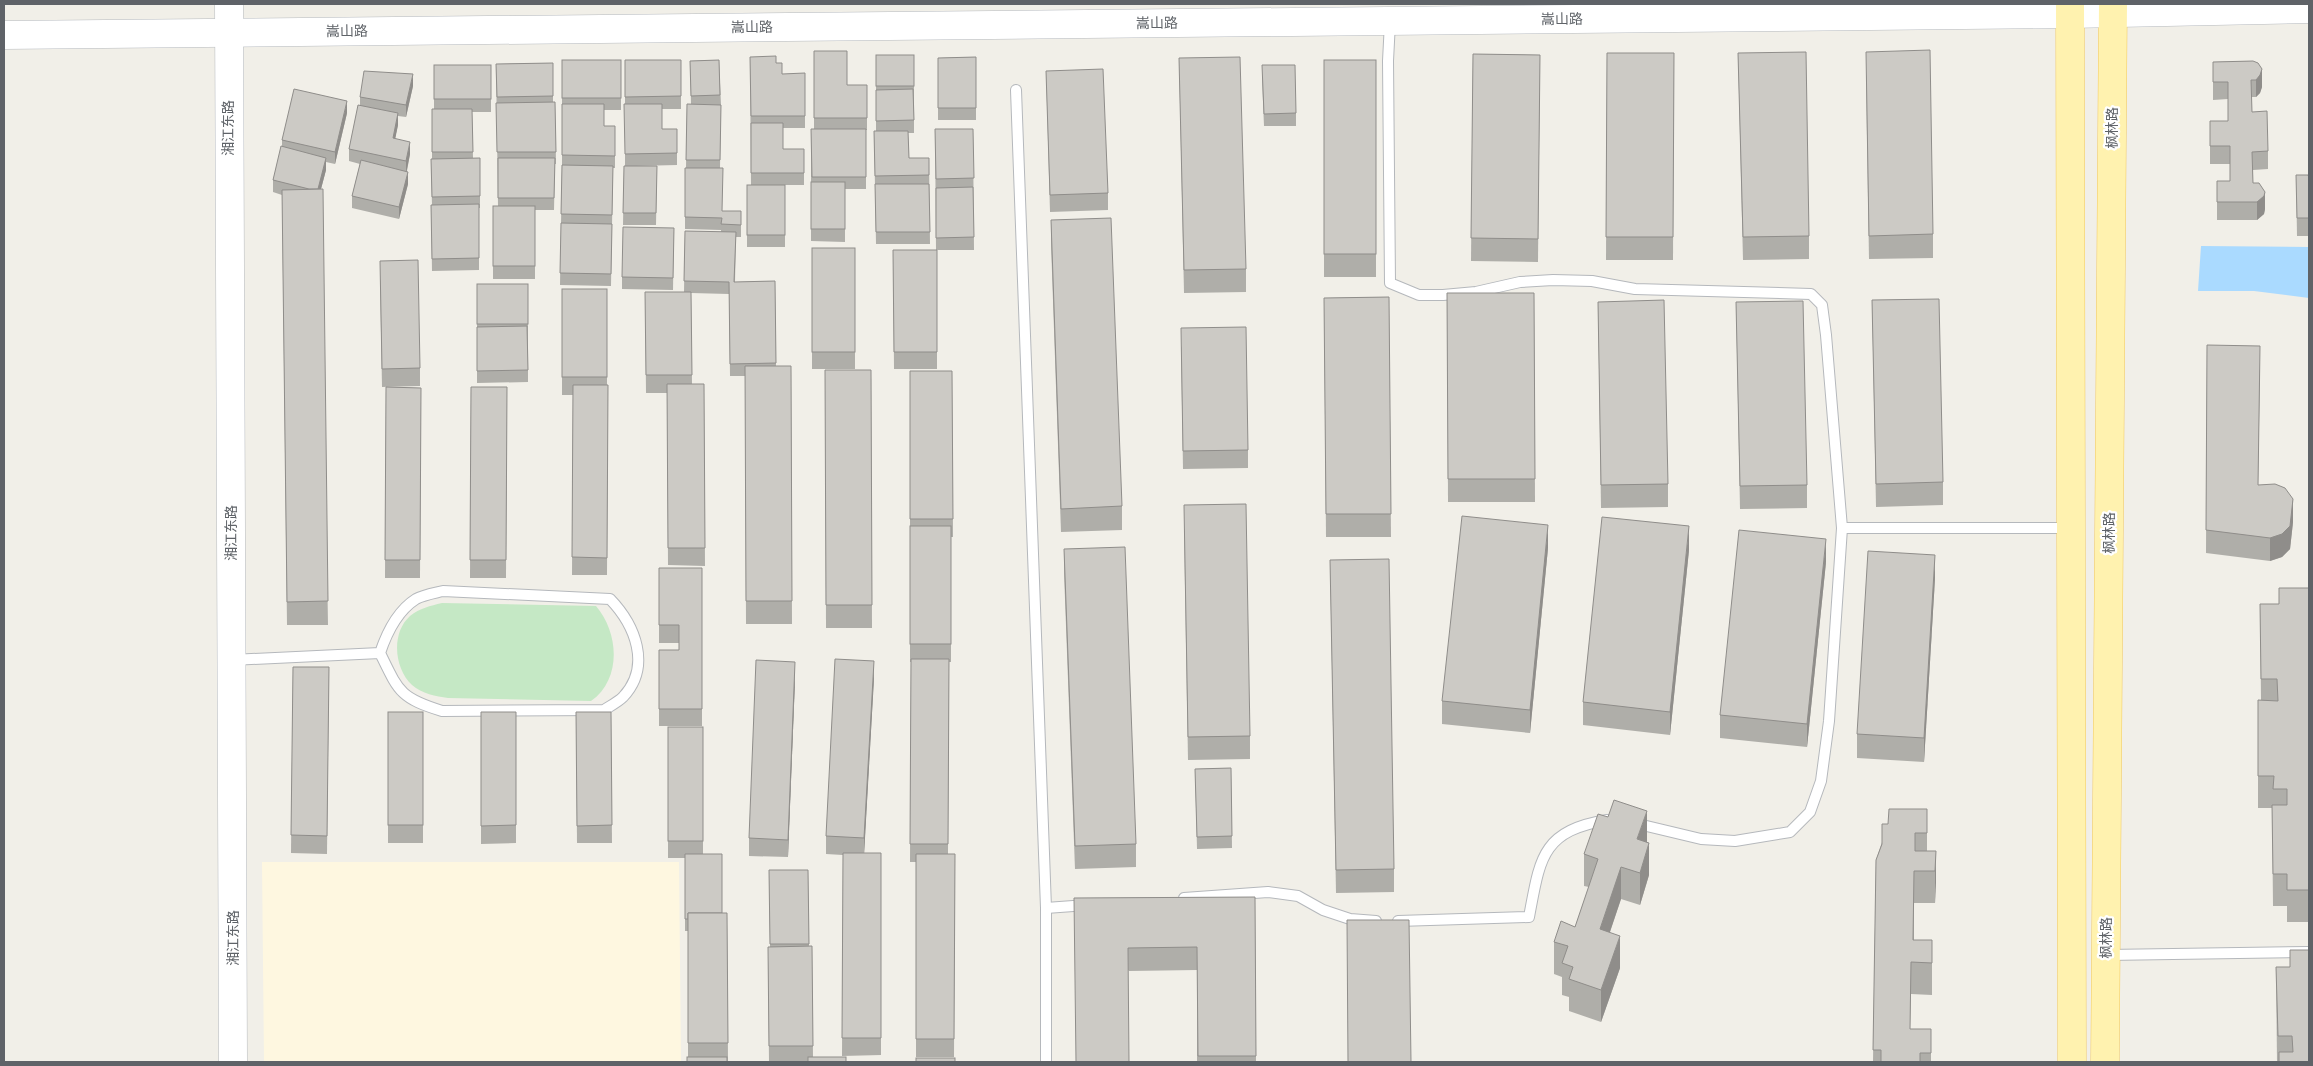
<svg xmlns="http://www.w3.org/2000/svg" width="2313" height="1066" font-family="Cabin,'Noto Sans SC',sans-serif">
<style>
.commercial{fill:#fef7e0}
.green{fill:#c5e8c5}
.water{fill:#aadaff}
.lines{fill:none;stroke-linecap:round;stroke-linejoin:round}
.lane-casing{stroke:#b5b8bc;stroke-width:12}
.secondary-casing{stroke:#b6babf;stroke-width:29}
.primary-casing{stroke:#f2c960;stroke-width:29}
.lane{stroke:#fff;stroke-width:10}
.secondary{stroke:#fff;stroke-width:28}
.primary{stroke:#fff2af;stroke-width:28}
.wall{fill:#afaea9}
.shaded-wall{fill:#8f8d8a}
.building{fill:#cccac5;stroke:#8f8d8a}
.labels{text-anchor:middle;stroke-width:4.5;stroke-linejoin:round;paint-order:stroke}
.street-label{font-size:14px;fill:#5f6368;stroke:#fff}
</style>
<rect width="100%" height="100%" fill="#f1efe8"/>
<polygon class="commercial" points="262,862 679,862 681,1062 264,1062"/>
<path class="green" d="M 442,603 L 596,606 C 619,633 622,679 591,701 L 448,698 C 436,696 422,694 412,685 C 394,668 391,633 410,616 C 420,608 430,606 442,603 Z"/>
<polygon class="water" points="2201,246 2309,247 2309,298 2254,291 2198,291"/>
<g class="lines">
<defs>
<g id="lane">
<polyline points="1390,22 1388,61 1390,283 1419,295 1443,295 1476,292 1520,282 1553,280 1592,281 1635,289 1811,294 1822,305 1826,335 1842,528"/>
<polyline points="1016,90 1046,908 1046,1062"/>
<path d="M 232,660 L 380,653 C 399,692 400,698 442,711 L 604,710 C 610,706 618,702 623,697 C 652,666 635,625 610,599 L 443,591 C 435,593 423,595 416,599 C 397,611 387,632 380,653"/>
<polyline points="1634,823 1701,839 1735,841 1790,832 1810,812 1821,781 1829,721 1842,528 2070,528"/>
<polyline points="1184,898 1268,892 1298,896 1323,910 1350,919 1376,921"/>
<polyline points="1046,908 1087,905"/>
<path d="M 1398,921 L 1529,917 C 1540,859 1541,831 1607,820"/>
<polyline points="2107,955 2309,952"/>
</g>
<g id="secondary">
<polyline points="229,4 233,1062"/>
<polyline points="4,35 2070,14 2309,9"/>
</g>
<g id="primary">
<polyline points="2070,4 2072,1062"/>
<polyline points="2105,1062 2113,4"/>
</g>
</defs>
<use href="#lane" class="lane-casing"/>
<use href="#secondary" class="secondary-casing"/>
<use href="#primary" class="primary-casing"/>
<use href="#lane" class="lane"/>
<use href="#secondary" class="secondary"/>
<use href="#primary" class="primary"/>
</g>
<g class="wall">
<polygon points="814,51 847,85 867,85 867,130 866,130 866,189 845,189 845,242 811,241 811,129 814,129"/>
<polygon points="1607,53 1674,53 1673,260 1606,260"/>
<polygon points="1738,53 1809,236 1809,259 1743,260"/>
<polygon points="1473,54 1540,55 1538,262 1471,261"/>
<polygon points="876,55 914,55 914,133 908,133 909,158 929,158 930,244 876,244 874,131 876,131"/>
<polygon points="750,57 776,63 805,116 805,128 783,128 783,149 804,149 804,185 751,185"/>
<polygon points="976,57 976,120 938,120 938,58"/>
<polygon points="1179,58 1246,269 1246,292 1184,293"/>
<polygon points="562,60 621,60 621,110 604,110 604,126 615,126 615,168 613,168 611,286 560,285 562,165"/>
<polygon points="625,60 681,60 681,109 662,109 662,129 677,129 677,165 636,166 657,166 656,225 623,225 624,166 625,166"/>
<polygon points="719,60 721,105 720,168 722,211 741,211 741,237 736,237 735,282 775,281 776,366 791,366 792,624 746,624 745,376 730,376 729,294 691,293 692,384 704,384 705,566 668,565 667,393 646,393 645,292 684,292 685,231 721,232 721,230 685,229 685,168 686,168 687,104 691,104 690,61"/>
<rect x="1324" y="60" width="52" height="217"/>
<polygon points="2253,61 2262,87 2260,93 2256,97 2251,97 2252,112 2268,151 2268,169 2253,170 2253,183 2265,209 2264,214 2257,220 2217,220 2217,181 2230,181 2230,164 2210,164 2210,121 2228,121 2228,99 2213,100 2213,62"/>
<polygon points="553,63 553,102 555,102 556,164 555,164 554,210 535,210 535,279 493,279 493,206 498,206 496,64"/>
<polygon points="434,65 491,65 491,112 472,112 473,158 480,158 480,208 479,208 479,270 432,271 431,205 432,205 431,171 432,159 432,109 434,109"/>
<polygon points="1046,71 1108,193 1108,210 1050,212"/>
<polygon points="1866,75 1933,234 1933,258 1869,259"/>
<polygon points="1262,77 1296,113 1296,126 1264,126"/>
<polygon points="413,86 406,117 398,116 398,125 395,138 410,154 407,171 408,184 399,219 352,208 352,196 360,164 349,161 349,149 360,105 360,97"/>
<polygon points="347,113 335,164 326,162 326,170 321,189 328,625 287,625 282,195 273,192 273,180 282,147 282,140"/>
<polygon points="935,129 973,129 974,250 937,250 937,369 894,369 893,250 936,250"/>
<polygon points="2296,175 2309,178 2309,236 2297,236"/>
<rect x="747" y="185" width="38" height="62"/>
<polygon points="1051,220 1122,506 1122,530 1061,532 1051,243"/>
<polygon points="674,228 673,290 622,289 622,277"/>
<rect x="812" y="248" width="43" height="121"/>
<polygon points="380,279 420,368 420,386 382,387"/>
<polygon points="477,284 528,284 528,382 477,383"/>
<polygon points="562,289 607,289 607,385 608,385 607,575 572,575 573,395 562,395"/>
<polygon points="1447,293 1534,293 1535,502 1448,502"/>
<polygon points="1389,297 1391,537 1326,537 1324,298"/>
<polygon points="1872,300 1943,482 1943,505 1876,507"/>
<polygon points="1598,302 1668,484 1668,507 1601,508"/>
<polygon points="1736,302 1807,485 1807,508 1740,509"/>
<polygon points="2207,345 2260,370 2258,485 2293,522 2290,549 2282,557 2270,561 2206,553"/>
<polygon points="1181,346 1248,450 1248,468 1183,469"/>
<polygon points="825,370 871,370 872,628 826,628"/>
<polygon points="910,371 952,371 953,537 951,537 951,662 949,662 948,854 955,854 954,1057 916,1057 916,862 910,862 911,662 910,662"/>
<polygon points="386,387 421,388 420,578 385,578"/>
<polygon points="471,387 507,387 506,578 470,578"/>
<polygon points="1184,528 1250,736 1250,759 1188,760"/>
<polygon points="1548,548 1530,733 1442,724 1442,701"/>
<polygon points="1064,549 1136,844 1136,867 1075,869 1064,572"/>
<polygon points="1689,550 1670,735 1583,725 1583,702"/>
<polygon points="1330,560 1394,869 1394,892 1336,893"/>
<polygon points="1826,562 1807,747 1720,738 1720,715"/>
<polygon points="659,568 702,568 702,726 659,726 659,650 679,650 679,643 659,643"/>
<polygon points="1935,578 1924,762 1857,758 1857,734"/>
<polygon points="2309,588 2309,922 2287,922 2287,906 2273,906 2272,808 2258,808 2258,700 2261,700 2260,604 2279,604"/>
<polygon points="293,667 329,667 327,854 291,853"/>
<polygon points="874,678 864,853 881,853 881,1055 842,1056 843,855 826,854 826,836"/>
<polygon points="795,680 788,857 749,856 749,838"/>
<rect x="388" y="712" width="35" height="131"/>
<polygon points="481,712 516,712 516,843 481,844"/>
<polygon points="576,712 611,712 612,843 577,843"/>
<polygon points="668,727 703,727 703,854 722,913 727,913 728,1061 688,1057 688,931 685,931 685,858 668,858"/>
<polygon points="1231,768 1232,848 1197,849 1195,769"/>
<polygon points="1927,809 1927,851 1936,851 1935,903 1914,903 1914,940 1932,940 1932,995 1911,994 1910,1029 1931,1029 1931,1062 1873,1062 1876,860 1888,824"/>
<polygon points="1647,842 1649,875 1640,905 1621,899 1610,932 1620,968 1601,1022 1569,1011 1569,997 1562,995 1562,977 1554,974 1554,942 1575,927 1589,887 1584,886 1584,854"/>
<polygon points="769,870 808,870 809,947 812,946 813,1057 846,1062 769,1062 768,965 770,947"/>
<polygon points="1255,897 1256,1062 1197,1062 1197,970 1129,971 1074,898"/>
<polygon points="2276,967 2290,967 2309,1062 2277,1062"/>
</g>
<g class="shaded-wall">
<polygon points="2262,69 2262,87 2260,93 2256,97 2256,80"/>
<polygon points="413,74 413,86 406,117 406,105"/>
<polygon points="347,101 347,113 335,164 335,152"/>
<polygon points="398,113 398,125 393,150 393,138"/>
<polygon points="410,142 410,154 406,174 406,161"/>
<polygon points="326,158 326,170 317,204 317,191"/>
<polygon points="408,172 408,184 399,219 399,207"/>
<polygon points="2265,192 2265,209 2264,214 2257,220 2257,202"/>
<polygon points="2293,499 2293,522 2290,549 2282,557 2270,561 2270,538"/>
<polygon points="1548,525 1548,548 1530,733 1530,710"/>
<polygon points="1689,526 1689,550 1670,735 1670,712"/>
<polygon points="1826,539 1826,562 1807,747 1807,724"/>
<polygon points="1935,555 1935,578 1924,762 1924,738"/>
<polygon points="874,661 874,678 864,856 864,838"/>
<polygon points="795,662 795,680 788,857 788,840"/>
<polygon points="1647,811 1647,843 1637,839"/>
<polygon points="1649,843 1649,875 1640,905 1640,873"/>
<polygon points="1936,851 1936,883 1935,903 1935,871"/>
<polygon points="1621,867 1621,899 1600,961 1600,929"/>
<polygon points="1620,936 1620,968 1601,1022 1601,990"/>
</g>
<g class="building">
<polygon points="1930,50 1933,234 1869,236 1866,52"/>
<polygon points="814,51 847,51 847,85 867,85 867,118 814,118"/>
<polygon points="1806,52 1809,236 1743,237 1738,53"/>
<polygon points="1607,53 1674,53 1673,237 1606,237"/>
<polygon points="1473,54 1540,55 1538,239 1471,238"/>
<rect x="876" y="55" width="38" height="31"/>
<polygon points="776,56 776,63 782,63 782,74 805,73 805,116 751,116 750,57"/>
<polygon points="976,57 976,108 938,108 938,58"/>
<polygon points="1240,57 1246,269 1184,270 1179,58"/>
<rect x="562" y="60" width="59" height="38"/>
<polygon points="625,60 681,60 681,96 625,97"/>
<polygon points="719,60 720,95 691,96 690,61"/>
<rect x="1324" y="60" width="52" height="194"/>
<polygon points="2253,61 2258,63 2262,69 2260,75 2256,80 2251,80 2252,112 2267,111 2268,151 2252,152 2253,183 2259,183 2265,192 2264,196 2257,202 2217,202 2217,181 2230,181 2230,146 2210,146 2210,121 2228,121 2228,82 2213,82 2213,62"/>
<polygon points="553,63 553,96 497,97 496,64"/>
<rect x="434" y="65" width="57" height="34"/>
<polygon points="1262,65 1295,65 1296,113 1264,114"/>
<polygon points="1103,69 1108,193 1050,195 1046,71"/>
<polygon points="364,71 413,74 406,105 360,97"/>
<polygon points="294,89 347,101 335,152 282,140"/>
<polygon points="913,89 914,120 876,121 876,90"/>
<polygon points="555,102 556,152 497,152 496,103"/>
<polygon points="562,104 604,104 604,126 615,126 615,156 562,155"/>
<polygon points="624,104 662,104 662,129 677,129 677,153 625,154"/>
<polygon points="687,104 721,105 720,160 686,160"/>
<polygon points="358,105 398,113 393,138 410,142 406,161 349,149"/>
<polygon points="432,109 472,109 473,152 432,152"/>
<polygon points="751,123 783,123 783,149 804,149 804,173 751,173"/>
<polygon points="811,129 866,129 866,177 812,177"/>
<polygon points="935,129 973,129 974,178 936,179"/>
<polygon points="874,131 908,131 909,158 929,158 929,175 875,176"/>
<polygon points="281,146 326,158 318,189 309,189 273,180"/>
<polygon points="480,158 480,196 432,197 431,159"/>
<polygon points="498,158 555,158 554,198 498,198"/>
<polygon points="361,160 408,172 399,207 352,196"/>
<polygon points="562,165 613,166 612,215 561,214"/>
<polygon points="624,166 657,166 656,213 623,213"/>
<polygon points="685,168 723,168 722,211 741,211 741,225 721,224 722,218 685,217"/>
<polygon points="2296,175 2308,175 2309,178 2309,218 2297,218"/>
<rect x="811" y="182" width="34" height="47"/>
<polygon points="875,184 929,184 930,232 876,232"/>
<rect x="747" y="185" width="38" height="50"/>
<polygon points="973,187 974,237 936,238 936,188"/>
<polygon points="323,189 328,601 287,602 282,190"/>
<polygon points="479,204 479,258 432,259 431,205"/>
<rect x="493" y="206" width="42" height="60"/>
<polygon points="1111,218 1122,506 1061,509 1051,220"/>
<polygon points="561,223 612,224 611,274 560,273"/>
<polygon points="623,227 674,228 673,278 622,277"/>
<polygon points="685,231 736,232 734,282 775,281 776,363 730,364 729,282 684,281"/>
<rect x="812" y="248" width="43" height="104"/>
<polygon points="893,250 937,250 937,352 894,352"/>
<polygon points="418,260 420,368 382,369 380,261"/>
<rect x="477" y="284" width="51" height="40"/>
<rect x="562" y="289" width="45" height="88"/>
<polygon points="645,292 691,292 692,375 646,375"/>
<polygon points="1447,293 1534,293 1535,479 1448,479"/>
<polygon points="1389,297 1391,514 1326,514 1324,298"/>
<polygon points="1939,299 1943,482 1876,484 1872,300"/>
<polygon points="1664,300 1668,484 1601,485 1598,302"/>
<polygon points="1803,301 1807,485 1740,486 1736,302"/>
<polygon points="527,326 528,370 477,371 477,327"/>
<polygon points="1246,327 1248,450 1183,451 1181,328"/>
<polygon points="2207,345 2260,346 2258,485 2275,484 2285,488 2293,499 2290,526 2282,534 2270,538 2206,530"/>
<polygon points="745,366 791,366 792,601 746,601"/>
<polygon points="825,370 871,370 872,605 826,605"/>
<polygon points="910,371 952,371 953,519 910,519"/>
<polygon points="667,384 704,384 705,548 668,548"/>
<polygon points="573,385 608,385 607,558 572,557"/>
<polygon points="386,387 421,388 420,560 385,560"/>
<polygon points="471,387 507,387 506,560 470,560"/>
<polygon points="1246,504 1250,736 1188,737 1184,505"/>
<polygon points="1462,516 1548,525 1530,710 1442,701"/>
<polygon points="1602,517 1689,526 1670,712 1583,702"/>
<rect x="910" y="526" width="41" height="118"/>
<polygon points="1739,530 1826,539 1807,724 1720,715"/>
<polygon points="1125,547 1136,844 1075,846 1064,549"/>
<polygon points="1868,551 1935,555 1924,738 1857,734"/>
<polygon points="1389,559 1394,869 1336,870 1330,560"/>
<polygon points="659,568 702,568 702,709 659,709 659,650 679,650 679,625 659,625"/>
<polygon points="2279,588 2309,588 2309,890 2287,890 2287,874 2273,874 2272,805 2287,805 2287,789 2273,789 2274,776 2258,776 2258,700 2278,701 2277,679 2261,679 2260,604 2279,604"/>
<polygon points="835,659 874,661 864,838 826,836"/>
<polygon points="911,659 949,659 948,844 910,844"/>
<polygon points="756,660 795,662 788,840 749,838"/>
<polygon points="293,667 329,667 327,836 291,835"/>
<rect x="388" y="712" width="35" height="113"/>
<polygon points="481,712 516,712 516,825 481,826"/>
<polygon points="576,712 611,712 612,825 577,826"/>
<rect x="668" y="727" width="35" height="114"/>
<polygon points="1231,768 1232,836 1197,837 1195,769"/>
<polygon points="1614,800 1647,811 1637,839 1649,843 1640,873 1621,867 1600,929 1620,936 1601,990 1569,979 1573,967 1562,963 1568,946 1554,942 1561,921 1575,927 1598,859 1584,854 1598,814 1608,817"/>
<polygon points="1889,809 1927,809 1927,833 1915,833 1915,851 1936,851 1935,871 1914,871 1913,940 1932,940 1932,963 1911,962 1910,1029 1931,1029 1931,1053 1920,1053 1920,1062 1881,1062 1881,1050 1873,1050 1876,860 1882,844 1882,824 1888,824"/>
<polygon points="843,853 881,853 881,1038 842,1038"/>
<polygon points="685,854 722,854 722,913 688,913 688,919 685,919"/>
<polygon points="916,854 955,854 954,1039 916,1039"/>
<polygon points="769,870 808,870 809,944 770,944"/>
<polygon points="1255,897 1256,1056 1198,1056 1197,947 1128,948 1129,1062 1076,1062 1074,898"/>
<polygon points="688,913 727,913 728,1043 688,1043"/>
<polygon points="1347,920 1409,920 1411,1062 1348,1062"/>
<polygon points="812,946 813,1046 769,1046 768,947"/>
<polygon points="2290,950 2309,950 2309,1062 2279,1062 2279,1052 2293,1052 2292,1036 2278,1036 2276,967 2290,967"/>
<rect x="687" y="1057" width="40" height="5"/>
<rect x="808" y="1057" width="38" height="5"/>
<rect x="916" y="1058" width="39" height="4"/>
</g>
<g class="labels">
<g class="street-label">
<text transform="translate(1562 19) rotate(-1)" y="5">嵩山路</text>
<text transform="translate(1157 23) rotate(-1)" y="5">嵩山路</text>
<text transform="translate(752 27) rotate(-1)" y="5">嵩山路</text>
<text transform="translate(347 31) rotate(-1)" y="5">嵩山路</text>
<text transform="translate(228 128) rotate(-90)" y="5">湘江东路</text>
<text transform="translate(2112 128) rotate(-90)" y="5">枫林路</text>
<text transform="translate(231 533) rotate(-90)" y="5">湘江东路</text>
<text transform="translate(2109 533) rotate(-90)" y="5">枫林路</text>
<text transform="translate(233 938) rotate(-90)" y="5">湘江东路</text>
<text transform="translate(2106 938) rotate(-90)" y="5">枫林路</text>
</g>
</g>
<rect width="2313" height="1066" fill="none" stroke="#5f6368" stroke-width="10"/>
</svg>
